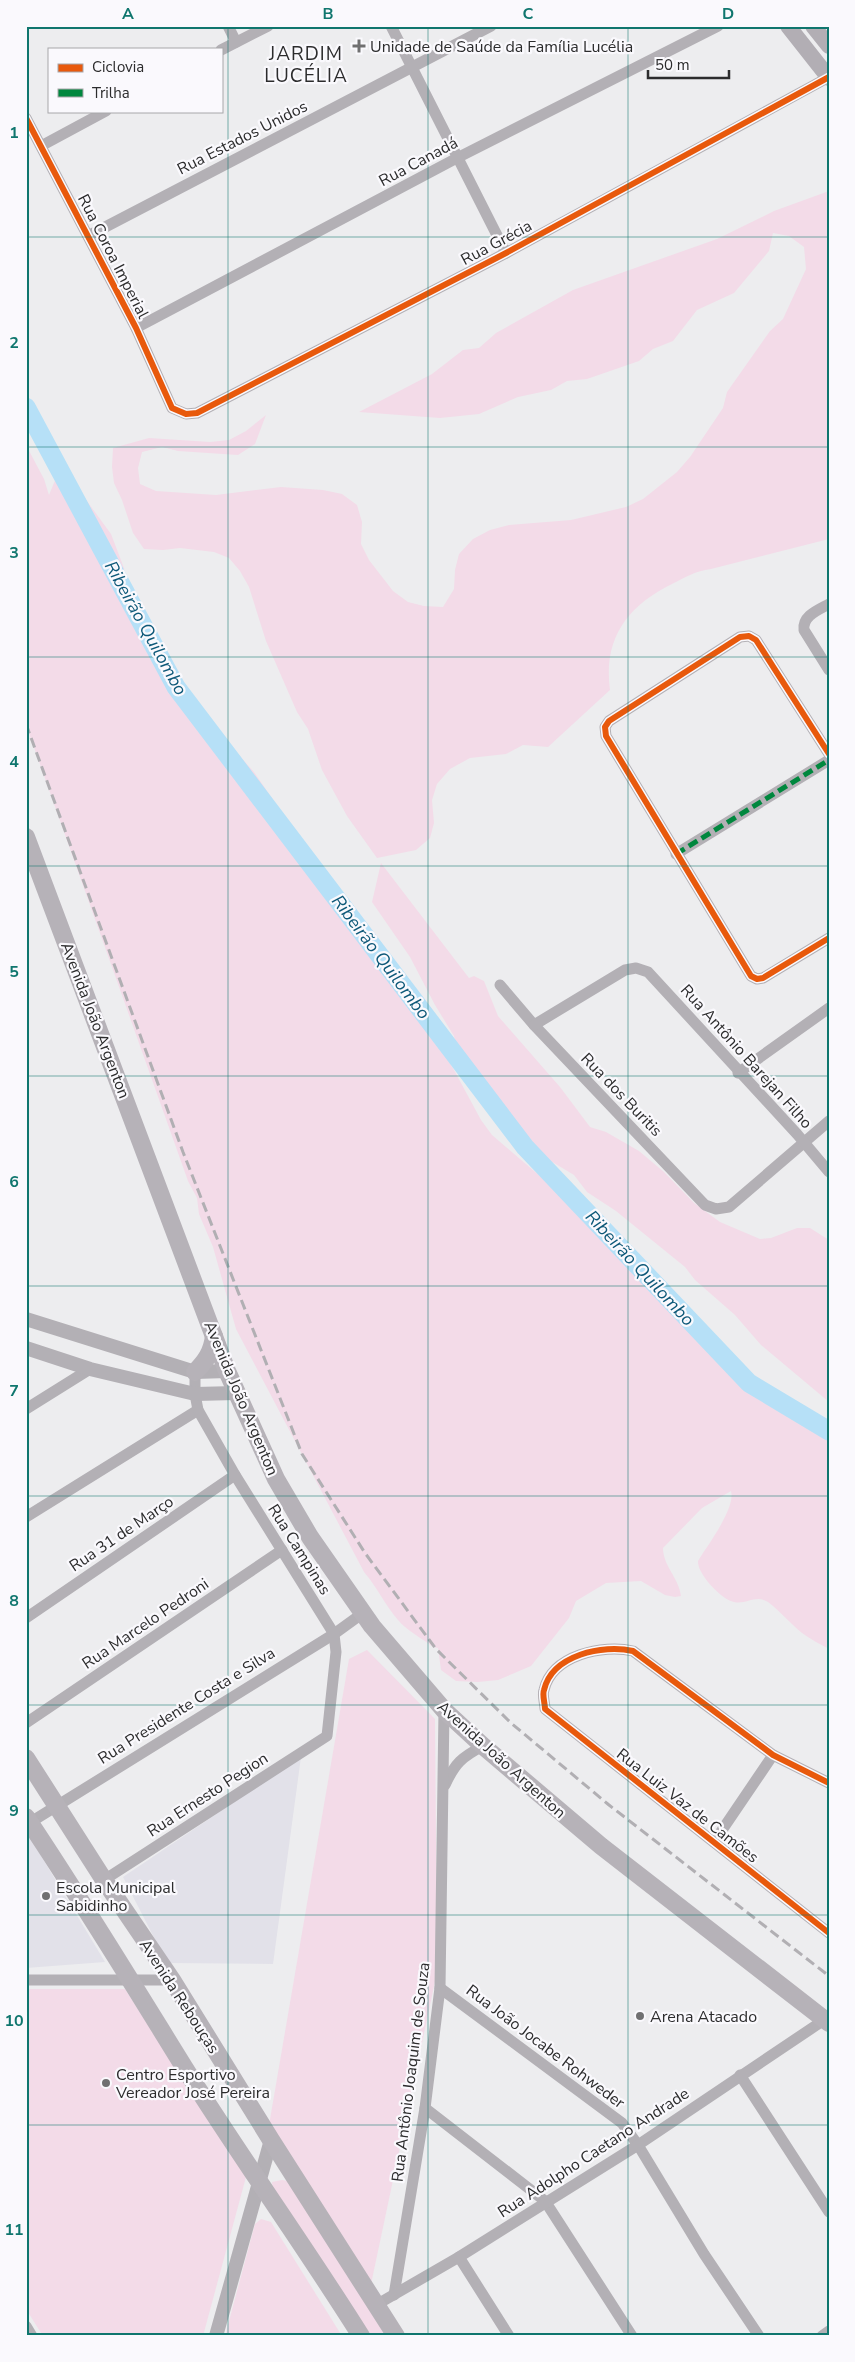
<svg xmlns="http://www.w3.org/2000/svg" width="855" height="2362" font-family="'Nunito Sans',sans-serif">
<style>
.built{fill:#e2e1e9}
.green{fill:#f3dbe8}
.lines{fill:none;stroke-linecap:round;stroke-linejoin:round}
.river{stroke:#b6e0f7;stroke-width:19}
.minor{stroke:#b3b0b5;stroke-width:11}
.tertiary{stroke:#b3b0b5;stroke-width:14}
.secondary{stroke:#b2aeb4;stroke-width:16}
.primary{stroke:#b6b2b8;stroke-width:18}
.rail{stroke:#b1afb3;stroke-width:3;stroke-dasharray:10 5;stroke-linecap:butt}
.quiet{stroke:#00873e;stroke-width:5;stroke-dasharray:10 5;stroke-linecap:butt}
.cycleway-casing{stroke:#faf9fd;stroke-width:9}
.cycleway{stroke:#e8590c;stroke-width:6}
.grid{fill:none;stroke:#0f766e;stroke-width:1;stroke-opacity:0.55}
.poi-dot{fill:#707071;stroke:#faf9fd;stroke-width:2}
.labels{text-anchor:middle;stroke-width:4.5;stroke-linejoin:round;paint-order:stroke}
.poi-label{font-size:16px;fill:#2c2c2d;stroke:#faf9fd;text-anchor:start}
.street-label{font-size:16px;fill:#2c2c2d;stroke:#faf9fd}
.water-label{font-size:18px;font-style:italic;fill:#0e5979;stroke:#faf9fd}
.quarter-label{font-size:19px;letter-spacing:1px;fill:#2c2c2d;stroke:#faf9fd}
.neatline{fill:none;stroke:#0f766e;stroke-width:2}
.grid-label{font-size:16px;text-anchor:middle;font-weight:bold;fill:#0f766e}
</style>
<rect width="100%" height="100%" fill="#ededef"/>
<g class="built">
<polygon points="301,1757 273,1964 167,1963 123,1877"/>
<polygon points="26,1831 105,1962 26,1968"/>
</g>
<g class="green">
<path d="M 829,191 L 829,539 L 711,569 C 695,571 686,577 672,584 C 627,606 603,639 610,690 L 548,747 L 523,745 L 506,754 L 470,758 L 450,769 L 437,784 L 432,800 L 434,823 L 430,838 L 416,850 L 377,858 L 347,816 L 322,770 L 308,729 L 297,712 L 266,641 L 249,587 L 240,571 L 229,558 L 214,552 L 180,548 L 163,550 L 144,549 L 133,533 L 122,500 L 114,483 L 112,467 L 113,448 L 149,438 L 210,442 L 229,440 L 246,431 L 266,415 L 255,444 L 238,455 L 178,451 L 162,447 L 142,452 L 138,468 L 140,484 L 156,491 L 216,495 L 281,487 L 323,490 L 342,494 L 357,505 L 362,522 L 361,544 L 369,560 L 393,591 L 408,602 L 424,606 L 443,607 L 454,589 L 455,570 L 459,554 L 473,539 L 490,530 L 509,525 L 571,520 L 626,507 L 643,499 L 677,472 L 690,457 L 723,408 L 727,392 L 770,331 L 783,319 L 806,269 L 804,247 L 789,236 L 773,233 L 769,251 L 734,293 L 697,310 L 673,341 L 653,349 L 639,361 L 587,379 L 567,381 L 551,390 L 518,397 L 479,414 L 440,418 L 359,412 L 432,374 L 463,350 L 479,348 L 496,333 L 573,290 L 717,239 L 774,211 Z"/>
<path d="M 26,445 L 44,479 L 49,495 L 56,478 L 65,477 L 73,482 L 111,534 L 124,568 L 127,596 L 143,630 L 177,676 L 194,705 L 254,772 L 302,842 L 343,898 L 363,921 L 375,946 L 397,977 L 454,1070 L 481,1120 L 492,1135 L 554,1188 L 569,1197 L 580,1210 L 606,1236 L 688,1312 L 710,1339 L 770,1401 L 829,1438 L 829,1649 C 820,1644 810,1639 802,1633 C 790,1623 780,1611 768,1602 C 756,1594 746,1605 734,1602 C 722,1600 697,1574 698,1561 C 707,1546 736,1508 731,1491 L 702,1508 L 663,1548 C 663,1566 679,1578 681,1596 L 675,1597 L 665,1595 L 641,1581 L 606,1583 L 576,1601 L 569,1618 L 531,1666 L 498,1680 L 478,1682 L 456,1681 L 441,1670 L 438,1648 L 433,1647 C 422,1638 407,1631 398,1620 C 385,1605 377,1587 364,1572 L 236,1329 L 213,1247 L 199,1214 L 197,1198 L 188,1181 L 26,725 Z"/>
<polygon points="381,863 469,978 474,976 484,981 498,1016 560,1087 590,1127 606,1132 639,1151 664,1172 694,1203 720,1222 760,1239 771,1238 797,1228 810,1228 829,1240 829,1402 761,1345 735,1315 695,1280 685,1267 616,1211 587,1192 574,1175 534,1151 502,1120 458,1052 454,1036 435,1005 410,957 372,902"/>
<polygon points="367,1650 435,1719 437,1972 370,2289 268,2131 349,1659"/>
<polygon points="26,1989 125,1989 246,2177 203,2336 43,2336 26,2309"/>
<polygon points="282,2180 288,2181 387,2336 367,2336 273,2190 272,2182"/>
<polygon points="261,2219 271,2222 342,2336 225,2336 255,2224"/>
</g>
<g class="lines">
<polyline class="river" points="26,407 176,687 525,1147 749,1383 829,1431"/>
<g class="minor">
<polyline points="228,26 236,42"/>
<polyline points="391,26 506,253"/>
<polyline points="221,50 268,26"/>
<polyline points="26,118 136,328 172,408 186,414 197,413 506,253 829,77"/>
<polyline points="41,146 106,111"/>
<polyline points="88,236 491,26"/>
<polyline points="136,328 457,158 718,26"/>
<path d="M 829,604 C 818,610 802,616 804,630 L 829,670"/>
<polyline points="829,754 756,640 749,636 740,637 609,721 605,727 606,736 751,976 757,979 763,978 829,938"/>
<polyline points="676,854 829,760"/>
<polyline points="500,985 534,1025 705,1205 716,1209 729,1207 829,1121"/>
<polyline points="534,1025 625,970 636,968 648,972 797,1134 829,1172"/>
<polyline points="738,1073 829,1008"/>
<polyline points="26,1409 90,1369"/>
<polyline points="26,1517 198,1410"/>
<polyline points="26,1618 235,1475"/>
<polyline points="26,1723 282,1550"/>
<path d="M 829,1783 L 773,1755 L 633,1651 C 603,1644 552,1655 544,1690 C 542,1695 545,1703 545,1709 L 829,1933"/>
<path d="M 445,1785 C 455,1763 462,1757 483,1746"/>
<polyline points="26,1825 334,1634 363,1613"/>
<polyline points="714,1842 773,1755"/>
<polyline points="104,1880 327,1736 336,1652 334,1634 235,1475 198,1410 195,1394 195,1372"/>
<polyline points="26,1980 172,1980"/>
<polyline points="440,1988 622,2123 638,2145 704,2254 759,2336"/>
<polyline points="740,2075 829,2212"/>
<polyline points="425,2108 545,2201 632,2336"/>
<polyline points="459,2257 509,2336"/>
<polyline points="394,2295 425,2108 440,1988 444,1710"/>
<polyline points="376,2305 459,2257 638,2145 824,2020"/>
<polyline points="26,2326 32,2336"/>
<polyline points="822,2336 829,2331"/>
</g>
<g class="tertiary">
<polyline points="26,1319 195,1372 227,1371"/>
<polyline points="26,1348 90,1369 195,1394 236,1393"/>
<polyline points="216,2336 271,2140"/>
</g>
<g class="secondary">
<polyline points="788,26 829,78"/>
<polyline points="813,26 829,46"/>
</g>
<g class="primary">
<polyline points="26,837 227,1371 276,1479 310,1537 372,1626 444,1710 483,1746 601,1846 829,2023"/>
<path d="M 195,1372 C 206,1361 212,1352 214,1336"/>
<polyline points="26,1758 104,1880 172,1980 271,2140 396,2336"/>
<path d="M 26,1817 C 81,1899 132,1983 184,2067 C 241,2158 304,2245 361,2336"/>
</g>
<polyline class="rail" points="26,724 183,1152 302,1454 365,1553 436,1649 511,1723 609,1805 829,1976"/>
<polyline class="quiet" points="676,854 829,760"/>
<defs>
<g id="cycleway">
<polyline points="26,118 136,328 172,408 186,414 197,413 506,253 829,77"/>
<polyline points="829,754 756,640 749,636 740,637 609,721 605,727 606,736 751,976 757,979 763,978 829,938"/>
<path d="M 829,1783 L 773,1755 L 633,1651 C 603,1644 552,1655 544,1690 C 542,1695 545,1703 545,1709 L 829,1933"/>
</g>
</defs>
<use href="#cycleway" class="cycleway-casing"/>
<use href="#cycleway" class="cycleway"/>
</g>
<path class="grid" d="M 228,26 L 228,2336M 428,26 L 428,2336M 628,26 L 628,2336M 26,237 L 829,237M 26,447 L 829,447M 26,657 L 829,657M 26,866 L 829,866M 26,1076 L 829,1076M 26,1286 L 829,1286M 26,1496 L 829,1496M 26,1705 L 829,1705M 26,1915 L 829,1915M 26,2125 L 829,2125"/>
<g class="poi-dot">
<path d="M356.5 38.5h5v5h5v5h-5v5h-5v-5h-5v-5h5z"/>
<circle cx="46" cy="1896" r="5"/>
<circle cx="640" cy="2016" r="5"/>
<circle cx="106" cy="2083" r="5"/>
</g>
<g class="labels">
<g class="poi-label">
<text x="370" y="52">Unidade de Saúde da Família Lucélia</text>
<text x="56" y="1893">Escola Municipal<tspan x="56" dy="18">Sabidinho</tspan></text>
<text x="650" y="2022">Arena Atacado</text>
<text x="116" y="2080">Centro Esportivo<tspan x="116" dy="18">Vereador José Pereira</tspan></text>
</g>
<g class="street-label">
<text transform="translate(242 137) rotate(-27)" y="6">Rua Estados Unidos</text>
<text transform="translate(418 161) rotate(-28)" y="6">Rua Canadá</text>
<text transform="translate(496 242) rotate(-28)" y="6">Rua Grécia</text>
<text transform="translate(114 256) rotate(63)" y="6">Rua Coroa Imperial</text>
<text transform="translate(96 1020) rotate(69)" y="6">Avenida João Argenton</text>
<text transform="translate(747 1056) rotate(48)" y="6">Rua Antônio Barejan Filho</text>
<text transform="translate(622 1094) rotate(46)" y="6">Rua dos Buritis</text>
<text transform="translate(242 1398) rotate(67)" y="6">Avenida João Argenton</text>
<text transform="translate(121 1533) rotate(-34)" y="6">Rua 31 de Março</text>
<text transform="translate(300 1549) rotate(58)" y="6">Rua Campinas</text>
<text transform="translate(145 1623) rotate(-34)" y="6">Rua Marcelo Pedroni</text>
<text transform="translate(186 1705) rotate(-32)" y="6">Rua Presidente Costa e Silva</text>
<text transform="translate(502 1759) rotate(42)" y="6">Avenida João Argenton</text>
<text transform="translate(207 1794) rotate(-33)" y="6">Rua Ernesto Pegion</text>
<text transform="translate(688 1805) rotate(38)" y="6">Rua Luiz Vaz de Camões</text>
<text transform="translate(180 1996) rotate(57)" y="6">Avenida Rebouças</text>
<text transform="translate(546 2046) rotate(37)" y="6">Rua João Jocabe Rohweder</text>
<text transform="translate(410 2072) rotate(-83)" y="6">Rua Antônio Joaquim de Souza</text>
<text transform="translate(593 2152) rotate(-33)" y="6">Rua Adolpho Caetano Andrade</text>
</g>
<g class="water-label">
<text transform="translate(146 628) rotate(61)" y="6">Ribeirão Quilombo</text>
<text transform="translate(381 957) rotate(53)" y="6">Ribeirão Quilombo</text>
<text transform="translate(640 1268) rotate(47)" y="6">Ribeirão Quilombo</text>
</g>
<g class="quarter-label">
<text x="306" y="60">JARDIM<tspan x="306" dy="22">LUCÉLIA</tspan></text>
</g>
</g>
<rect width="855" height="2362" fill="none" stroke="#faf9fd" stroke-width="55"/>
<rect x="48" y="48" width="175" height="65" fill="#faf9fd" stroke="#a8a7aa"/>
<rect x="58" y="64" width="25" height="8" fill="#e8590c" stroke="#a8a7aa"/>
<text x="92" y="72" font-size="15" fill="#2c2c2d">Ciclovia</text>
<rect x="58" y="89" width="25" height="8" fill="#00873e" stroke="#a8a7aa"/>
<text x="92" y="98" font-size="15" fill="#2c2c2d">Trilha</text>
<path d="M648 70v8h81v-8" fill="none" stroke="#2c2c2d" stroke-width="2.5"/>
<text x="655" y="70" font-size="15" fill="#2c2c2d" stroke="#faf9fd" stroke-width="4" paint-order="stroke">50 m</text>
<rect x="28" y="28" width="800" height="2306" class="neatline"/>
<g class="grid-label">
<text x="128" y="19">A</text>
<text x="328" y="19">B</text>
<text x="528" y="19">C</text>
<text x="728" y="19">D</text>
<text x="14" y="138">1</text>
<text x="14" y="348">2</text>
<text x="14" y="558">3</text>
<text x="14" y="767">4</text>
<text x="14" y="977">5</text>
<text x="14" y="1187">6</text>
<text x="14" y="1396">7</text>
<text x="14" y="1606">8</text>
<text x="14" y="1816">9</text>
<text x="14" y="2026">10</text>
<text x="14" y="2235">11</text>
</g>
</svg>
